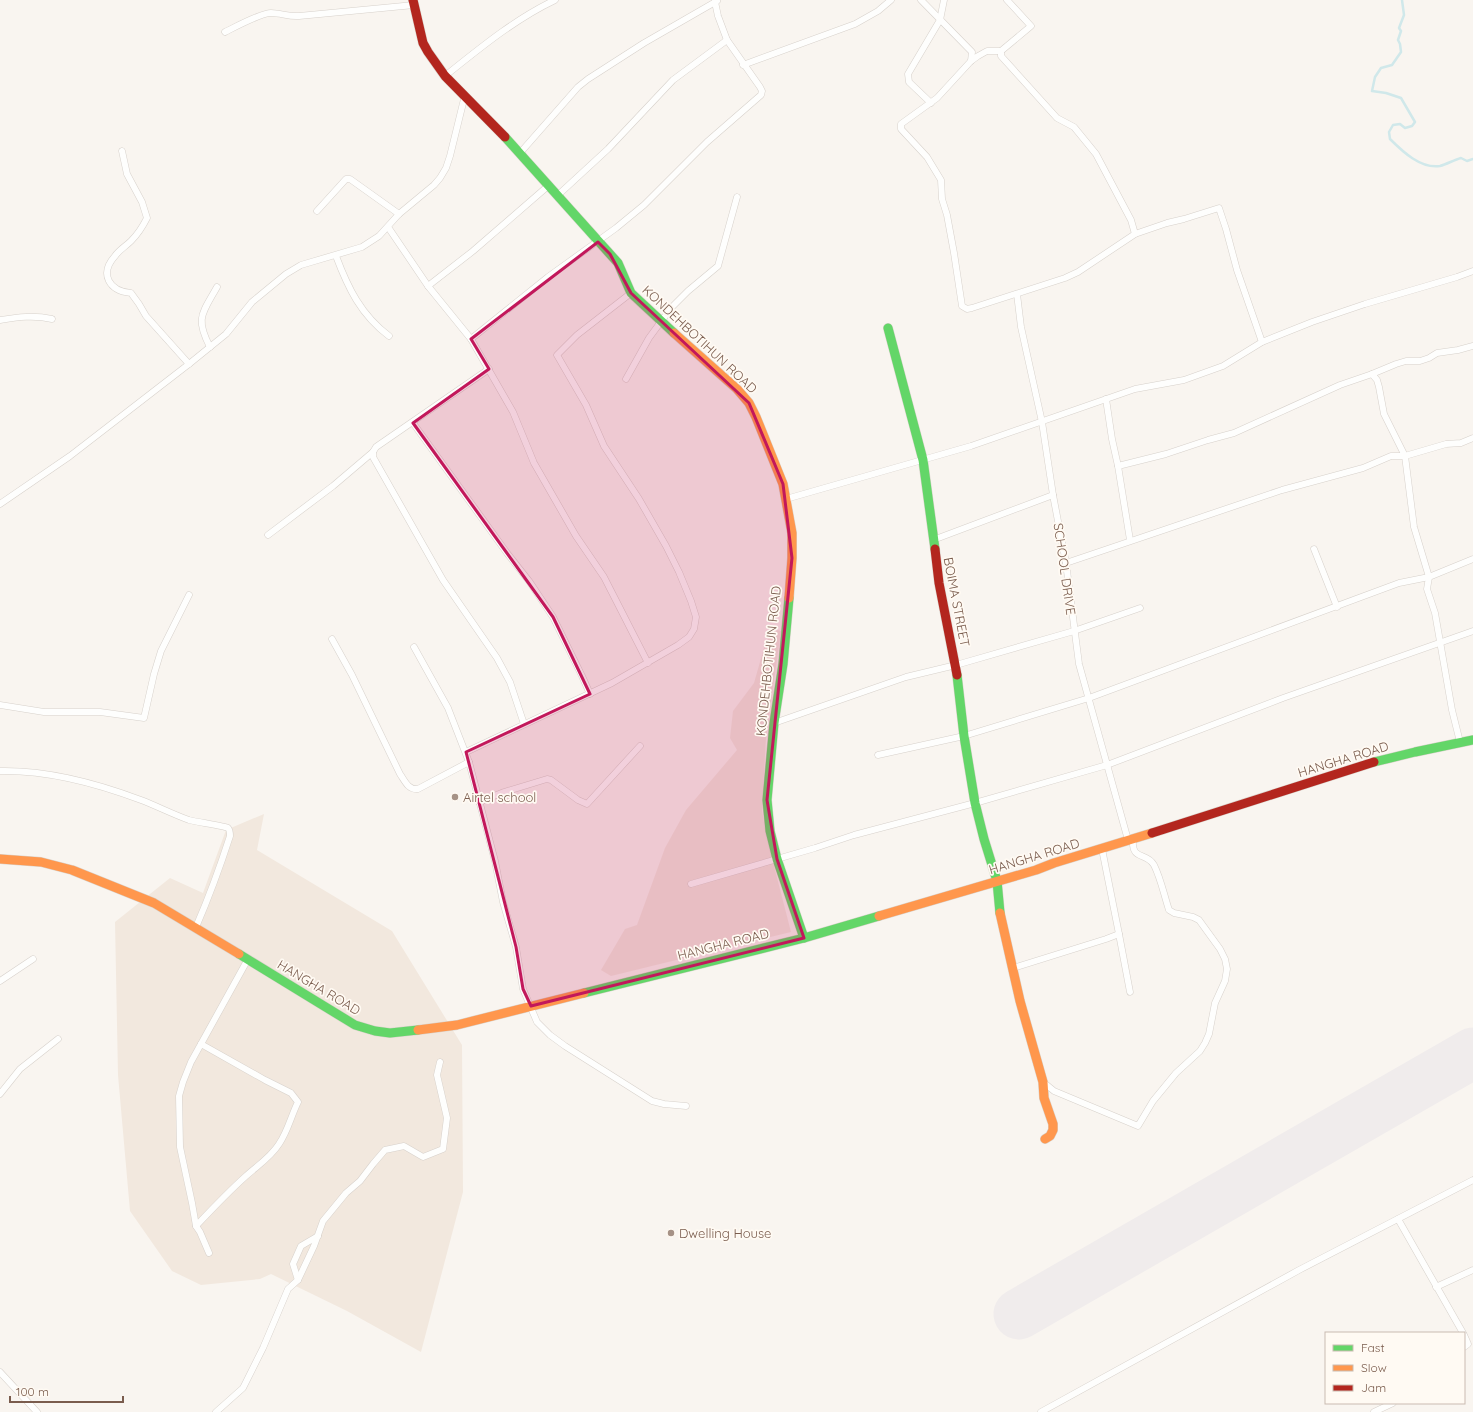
<svg xmlns="http://www.w3.org/2000/svg" width="1473" height="1412" font-family="Quicksand,sans-serif">
<style>
.residential{fill:#f2e8de}
.lines{fill:none;stroke-linecap:round;stroke-linejoin:round}
.stream{stroke:#d0e8ea;stroke-width:2.5}
.runway{stroke:#f0ecec;stroke-width:51}
.street-casing{stroke:#d7d1cb;stroke-width:7}
.fast-casing{stroke:#d9d2cb;stroke-width:10}
.slow-casing{stroke:#d9d2cb;stroke-width:10}
.jam-casing{stroke:#d9d2cb;stroke-width:10}
.street{stroke:#fefefd;stroke-width:6}
.fast{stroke:#63d668;stroke-width:9}
.slow{stroke:#ff974d;stroke-width:9}
.jam{stroke:#b3261e;stroke-width:9}
.marked{fill:#c2185b;fill-opacity:0.2;stroke:#c2185b;stroke-width:3;stroke-linejoin:round}
.poi-dot{fill:#a69286;stroke:#fffaf3;stroke-width:1.5}
.labels{text-anchor:middle;stroke-width:3.5;stroke-linejoin:round;paint-order:stroke}
.street-label{font-size:13px;fill:#7a5c4d;stroke:#fffaf3}
.poi-label{font-size:13px;fill:#7a5c4d;stroke:#fffaf3;text-anchor:start}
</style>
<rect width="100%" height="100%" fill="#f9f5f0"/>
<g class="residential">
<polygon points="777,630 781,631 766,738 762,810 766,835 791,932 611,976 601,970 625,929 637,925 665,848 686,810 737,750 730,738 733,711 754,683 766,641"/>
<polygon points="264,814 257,850 392,931 462,1045 463,1192 421,1352 347,1311 271,1274 260,1279 201,1285 172,1271 130,1211 118,1075 115,922 170,878 203,893 226,830"/>
</g>
<g class="lines">
<path class="stream" d="M 1402,0 L 1404,15 L 1399,28 L 1401,31 L 1398,40 L 1400,44 L 1401,52 L 1392,65 L 1381,68 L 1375,77 L 1372,91 L 1386,93 L 1401,98 L 1415,122 L 1412,126 L 1405,128 L 1400,124 L 1393,125 L 1389,132 L 1390,139 C 1403,152 1421,169 1440,166 C 1447,164 1454,160 1461,158 L 1467,161 L 1473,159"/>
<polyline class="runway" points="1019,1314 1473,1053"/>
<defs>
<g id="street">
<polyline points="921,0 972,52 971,61"/>
<polyline points="1007,0 1031,26 1001,51 987,51 978,56 971,61 937,98 901,124 901,129 927,157 941,180 942,199 947,215 954,253 962,306 967,309 972,308 1065,278 1078,272 1135,234 1167,223 1184,219 1219,208 1226,229 1237,270 1262,342"/>
<path d="M 225,32 C 235,27 261,13 271,13 C 281,13 289,17 299,16 L 414,5"/>
<polyline points="1001,51 1001,56 1057,118 1074,127 1096,154 1131,220 1135,234"/>
<polyline points="743,65 855,24 878,11 891,0"/>
<path d="M 445,76 C 480,48 515,19 555,0"/>
<polyline points="931,103 909,82 908,74 940,20 944,0"/>
<path d="M 122,151 L 127,174 L 142,202 L 147,218 C 143,226 138,234 131,241 C 126,246 119,250 115,256 C 99,274 109,291 131,293 L 139,304 L 146,316 L 189,364"/>
<polyline points="520,153 578,87 588,79 644,43 717,1"/>
<polyline points="557,196 608,149 673,80 727,40"/>
<polyline points="317,211 346,179 350,179 399,214"/>
<polyline points="388,227 428,286 471,339 513,412 534,463 576,536 604,577 648,663"/>
<path d="M 336,256 C 348,288 361,315 389,336"/>
<polyline points="428,286 473,251 548,186"/>
<polyline points="1017,294 1021,327 1042,422 1053,495 1066,563 1079,664 1128,840"/>
<path d="M 0,320 C 18,317 34,315 52,319"/>
<polyline points="471,339 548,277 616,228 644,205 707,142 761,95 762,91 760,87 727,40 718,16 715,2"/>
<path d="M 210,347 C 195,318 202,314 217,287"/>
<polyline points="1372,374 1377,380 1379,387 1384,414 1405,456 1414,527 1429,577 1427,589 1435,613 1452,710 1460,742"/>
<polyline points="626,379 649,338 671,308 688,291 718,266 737,197"/>
<polyline points="1106,399 1112,439 1118,466 1130,540"/>
<polyline points="413,423 507,553 529,581 553,617 582,676 590,694"/>
<polyline points="373,452 373,457 443,580 497,658 510,682 524,724"/>
<polyline points="1118,466 1166,454 1208,440 1234,433 1340,385 1372,374 1396,364 1406,361 1420,361 1429,358 1437,353 1458,350 1473,346"/>
<polyline points="786,499 971,446 1135,389 1184,380 1223,366 1262,342 1312,322 1365,304 1457,277 1473,271"/>
<polyline points="0,504 70,456 189,364 226,334 252,302 286,274 301,265 362,247 379,236 399,214 434,185 440,178 446,168 450,156 465,95"/>
<polyline points="268,535 333,486 373,452 376,447 489,369"/>
<polyline points="933,540 1053,495"/>
<polyline points="1314,549 1337,607"/>
<polyline points="1066,563 1282,490 1363,468 1391,456 1405,456 1446,444 1461,443 1473,438"/>
<path d="M 332,639 L 352,675 L 400,774 C 405,781 408,790 418,789 L 469,762"/>
<polyline points="414,647 448,708 469,762 495,861 503,902 516,947 523,989 537,1022 550,1035 565,1046 652,1101 664,1104 686,1106"/>
<polyline points="0,705 44,712 100,712 144,718 154,674 161,651 189,595"/>
<polyline points="774,723 906,677 956,665 1074,631 1140,608"/>
<polyline points="466,752 612,683 678,645 689,637 694,629 696,617 691,601 679,572 666,546 639,499 604,446 586,405 557,355 577,335 631,293"/>
<polyline points="878,755 964,736 1089,698 1399,583 1429,577 1473,559"/>
<path d="M 0,771 C 48,770 96,783 141,800 C 157,806 172,814 189,820 C 196,822 225,826 228,828 C 230,830 230,834 230,836 C 220,867 209,897 196,927"/>
<polyline points="479,802 504,792 547,779 551,780 578,800 587,804 640,746"/>
<polyline points="1102,849 1119,934"/>
<polyline points="691,884 815,848 854,835 975,803 1107,765 1283,698 1473,631"/>
<polyline points="1013,968 1106,939 1119,934 1130,992"/>
<polyline points="0,981 33,959"/>
<path d="M 1043,1082 L 1054,1091 L 1138,1126 L 1153,1101 L 1176,1073 L 1200,1051 L 1205,1043 L 1209,1034 L 1215,1003 L 1225,981 L 1227,969 L 1225,959 L 1220,949 L 1199,920 L 1193,917 L 1174,913 L 1169,910 C 1164,895 1161,879 1154,865 C 1146,851 1131,862 1133,838"/>
<polyline points="0,1094 20,1069 58,1039"/>
<polyline points="1398,1219 1463,1333"/>
<path d="M 196,1226 C 212,1209 228,1192 246,1176 C 257,1166 271,1157 279,1144 C 288,1131 291,1116 298,1102 L 291,1093 L 265,1080 L 201,1044"/>
<polyline points="209,1253 200,1232 196,1226 192,1203 180,1147 179,1096 183,1082 191,1062 248,959"/>
<polyline points="298,1280 293,1264 301,1246 318,1236"/>
<polyline points="1436,1287 1473,1270"/>
<polyline points="1464,1335 1468,1344 1464,1347"/>
<polyline points="0,1372 37,1412"/>
<polyline points="216,1412 243,1388 263,1348 288,1289 298,1280 314,1246 323,1221 346,1193 360,1181 373,1164 385,1150 404,1146 423,1157 443,1149 447,1118 437,1075 440,1062"/>
<polyline points="1041,1412 1299,1270 1473,1180"/>
<polyline points="1374,1412 1393,1403"/>
</g>
<g id="fast">
<polyline points="505,137 618,263 631,293 674,333"/>
<polyline points="888,328 923,460 935,549"/>
<polyline points="789,598 783,664 774,723 767,800 770,831 777,859 804,938"/>
<polyline points="957,675 964,736 975,803 984,839 997,881 1000,913"/>
<polyline points="1374,762 1415,752 1473,740"/>
<polyline points="239,954 355,1025 375,1031 390,1033 418,1030"/>
<polyline points="584,993 804,938 879,916"/>
</g>
<g id="slow">
<polyline points="674,333 737,389 749,403 756,417 783,484 792,533 792,558 789,598"/>
<polyline points="0,859 41,862 72,870 154,903 239,954"/>
<polyline points="1000,913 1020,1001 1043,1082 1044,1098 1053,1124 1053,1130 1050,1136 1045,1139"/>
<polyline points="879,916 1036,870 1054,863 1152,833"/>
<polyline points="418,1030 457,1025 584,993"/>
</g>
<g id="jam">
<polyline points="413,0 423,43 428,52 445,76 505,137"/>
<polyline points="935,549 939,583 957,675"/>
<polyline points="1152,833 1374,762"/>
</g>
</defs>
<use href="#street" class="street-casing"/>
<use href="#fast" class="fast-casing"/>
<use href="#slow" class="slow-casing"/>
<use href="#jam" class="jam-casing"/>
<use href="#street" class="street"/>
<use href="#fast" class="fast"/>
<use href="#slow" class="slow"/>
<use href="#jam" class="jam"/>
</g>
<path class="marked" d="M 598,242 L 610,254 L 631,293 L 749,403 L 783,484 L 792,558 L 767,800 L 777,859 L 804,938 L 531,1006 L 523,989 L 516,947 L 466,752 L 590,694 L 553,617 L 413,423 L 489,369 L 471,339 Z"/>
<g class="poi-dot">
<circle cx="455" cy="797" r="4"/>
<circle cx="671" cy="1233" r="4"/>
</g>
<g class="labels">
<g class="street-label">
<text transform="translate(700 339) rotate(43)" y="5">KONDEHBOTIHUN ROAD</text>
<text transform="translate(1065 569) rotate(82)" y="5">SCHOOL DRIVE</text>
<text transform="translate(957 602) rotate(79)" y="5">BOIMA STREET</text>
<text transform="translate(768 661) rotate(-84)" y="5">KONDEHBOTIHUN ROAD</text>
<text transform="translate(1343 759) rotate(-17)" y="5">HANGHA ROAD</text>
<text transform="translate(1034 856) rotate(-17)" y="5">HANGHA ROAD</text>
<text transform="translate(723 944) rotate(-14)" y="5">HANGHA ROAD</text>
<text transform="translate(319 987) rotate(31)" y="5">HANGHA ROAD</text>
</g>
<g class="poi-label">
<text x="463" y="802">Airtel school</text>
<text x="679" y="1238">Dwelling House</text>
</g>
</g>
<rect x="1325" y="1332" width="140" height="72" fill="#fffaf3" stroke="#cabbb1"/>
<rect x="1333" y="1345" width="20" height="6" fill="#63d668" stroke="#cabbb1"/>
<text x="1361" y="1352" font-size="12" fill="#7a5c4d">Fast</text>
<rect x="1333" y="1365" width="20" height="6" fill="#ff974d" stroke="#cabbb1"/>
<text x="1361" y="1372" font-size="12" fill="#7a5c4d">Slow</text>
<rect x="1333" y="1385" width="20" height="6" fill="#b3261e" stroke="#cabbb1"/>
<text x="1361" y="1392" font-size="12" fill="#7a5c4d">Jam</text>
<path d="M10 1396v6h113v-6" fill="none" stroke="#7a5c4d" stroke-width="2"/>
<text x="16" y="1396" font-size="12" fill="#7a5c4d" stroke="#fffaf3" stroke-width="3" paint-order="stroke">100 m</text>
</svg>
